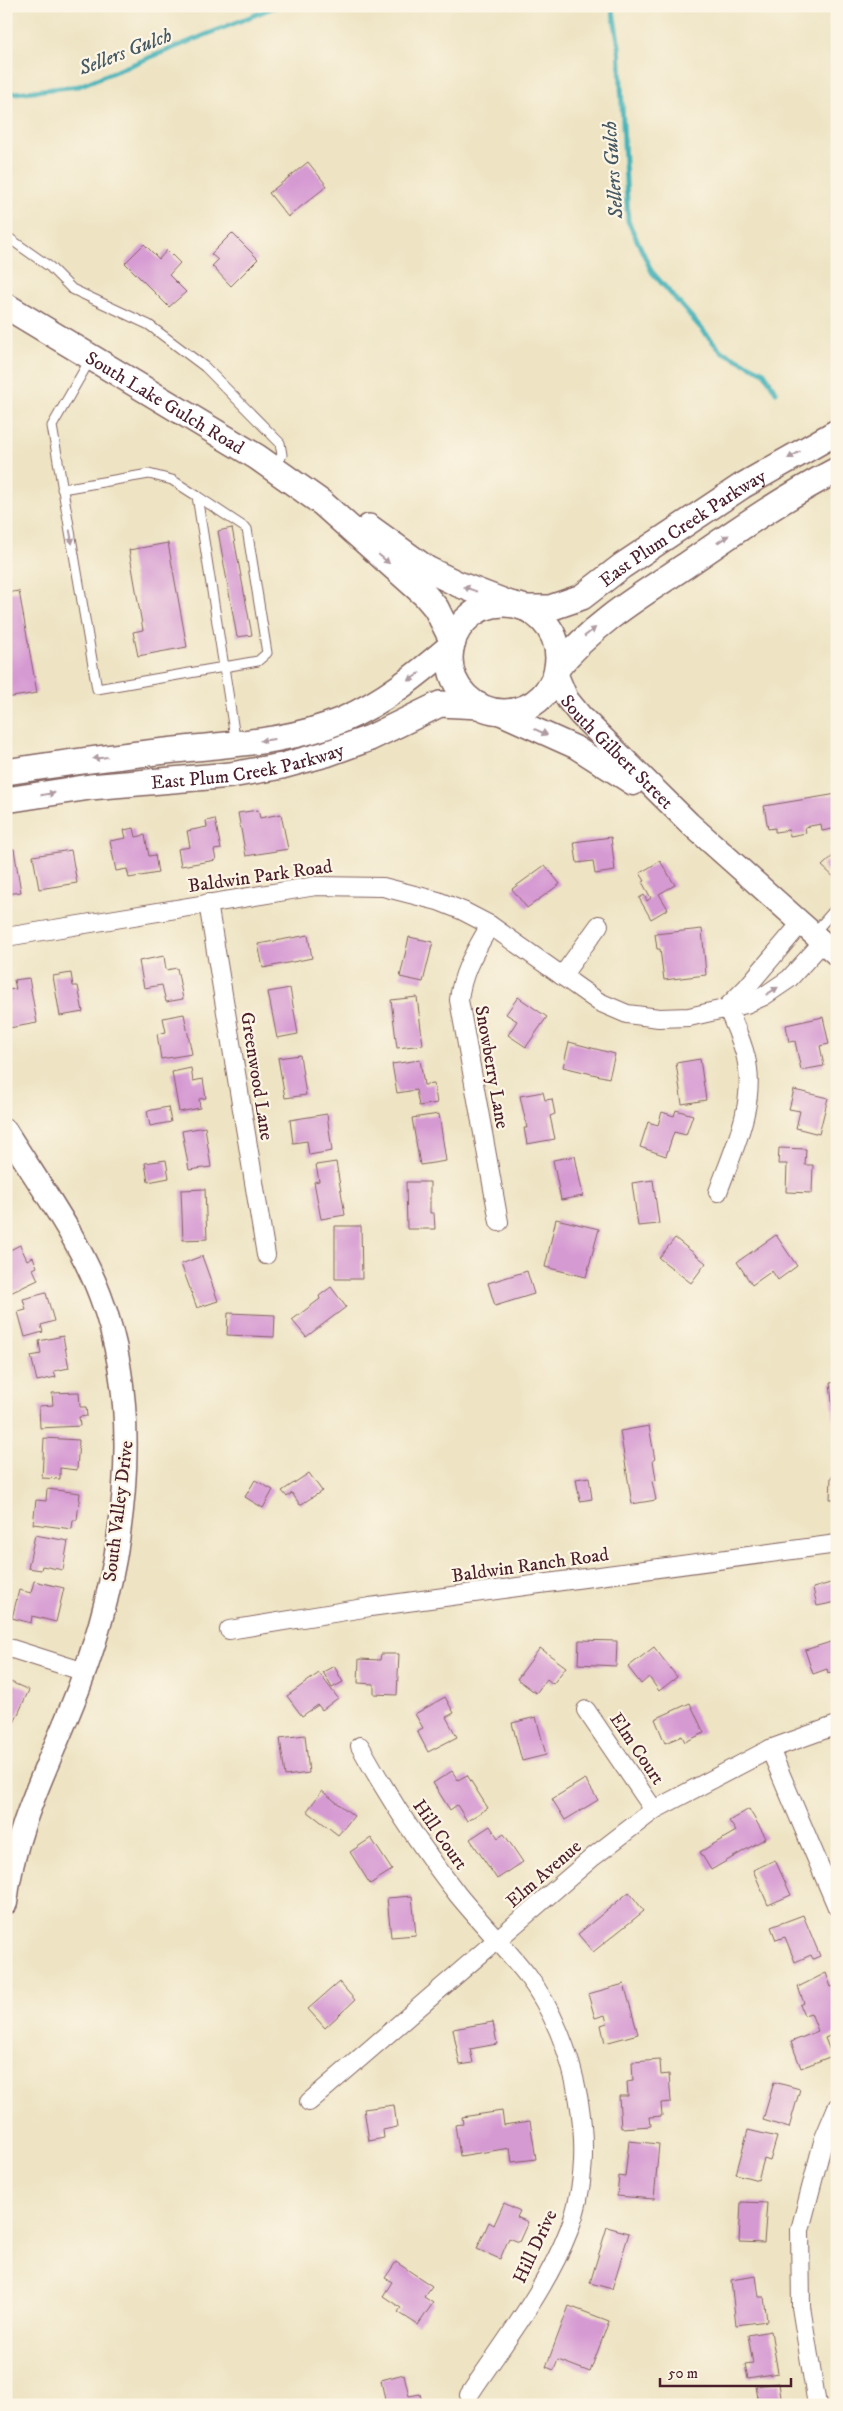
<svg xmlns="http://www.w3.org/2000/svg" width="843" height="2411" font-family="'IM FELL DW Pica',serif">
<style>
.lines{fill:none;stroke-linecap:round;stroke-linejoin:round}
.stream{stroke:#40b1b8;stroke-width:5}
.building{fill:#d69ad3}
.service-casing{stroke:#836461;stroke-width:11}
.minor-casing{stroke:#836461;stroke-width:20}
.tertiary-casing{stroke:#836461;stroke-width:25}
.secondary-casing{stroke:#836461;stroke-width:28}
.service{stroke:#fff;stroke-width:9}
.minor{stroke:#fff;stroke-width:18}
.tertiary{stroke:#fff;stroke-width:22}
.secondary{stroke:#fff;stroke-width:25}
.oneway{fill:#ae9aa0}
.labels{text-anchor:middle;stroke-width:4.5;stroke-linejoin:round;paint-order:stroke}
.street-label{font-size:19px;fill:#4a1f2b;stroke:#fcf5e5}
.water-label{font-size:20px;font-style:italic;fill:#465963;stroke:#fcf5e5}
</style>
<rect width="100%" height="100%" fill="#fcf5e5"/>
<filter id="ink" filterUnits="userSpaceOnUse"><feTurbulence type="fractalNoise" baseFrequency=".02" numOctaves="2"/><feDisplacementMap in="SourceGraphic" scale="10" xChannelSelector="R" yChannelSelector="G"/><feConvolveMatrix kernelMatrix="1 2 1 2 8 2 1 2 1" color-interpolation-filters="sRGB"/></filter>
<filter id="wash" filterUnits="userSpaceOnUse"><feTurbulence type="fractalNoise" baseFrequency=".0096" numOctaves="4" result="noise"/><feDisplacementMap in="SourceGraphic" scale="20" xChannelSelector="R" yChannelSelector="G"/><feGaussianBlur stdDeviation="1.12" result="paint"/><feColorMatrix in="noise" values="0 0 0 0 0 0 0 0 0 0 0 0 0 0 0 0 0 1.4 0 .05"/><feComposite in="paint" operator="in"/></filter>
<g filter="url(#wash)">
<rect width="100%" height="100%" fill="#eee4c4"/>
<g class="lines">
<g class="stream">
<polyline points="612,6 619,46 628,221 652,272 721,351 764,372 776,392"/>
<polyline points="6,94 79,86 277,6"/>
</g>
</g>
<g id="blocks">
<g class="building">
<polygon points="308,162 327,186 288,217 269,193"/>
<polygon points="232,233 258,259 231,286 212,266 218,260 211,254"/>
<polygon points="144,244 159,259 167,250 180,263 169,275 186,292 169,307 125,263"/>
<polygon points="232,528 252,635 237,637 218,531"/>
<polygon points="168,543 187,647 138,656 133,632 143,630 129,550"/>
<polygon points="19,591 37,693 6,698 6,593"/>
<polygon points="837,794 837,828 822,831 821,824 805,827 806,833 790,836 789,830 775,832 775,828 768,829 764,806"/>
<polygon points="258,810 260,818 281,814 288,849 246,856 238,813"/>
<polygon points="215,819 221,849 214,850 216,860 181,866 178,849 190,847 187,831 207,827 206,821"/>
<polygon points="134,828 136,837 145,835 149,856 155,855 158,873 129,878 127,869 116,871 110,841 126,838 124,830"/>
<polygon points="611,837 615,871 595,874 593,861 577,863 574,842"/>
<polygon points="837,841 837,851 832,846"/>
<polygon points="14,849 21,892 6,894 6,851"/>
<polygon points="71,850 77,883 39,889 33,856"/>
<polygon points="837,852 837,880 822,866"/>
<polygon points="660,861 675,885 659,894 668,909 651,919 639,898 644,895 647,901 651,898 642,882 645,881 640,873"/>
<polygon points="545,865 560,884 527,908 512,889"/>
<polygon points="702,929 706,975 664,980 660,949 657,949 655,934"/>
<polygon points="308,935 312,958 263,968 258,944"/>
<polygon points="409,937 433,942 423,982 400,977"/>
<polygon points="164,956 166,970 177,968 183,999 166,1002 162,985 144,988 139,961"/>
<polygon points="71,973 73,986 78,986 83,1012 60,1016 53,976"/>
<polygon points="29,978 37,1023 9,1028 6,990 16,989 14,980"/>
<polygon points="290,988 298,1034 277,1038 268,992"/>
<polygon points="417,997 423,1045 397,1048 391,1000"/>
<polygon points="518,997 547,1017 526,1047 508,1035 517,1021 506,1014"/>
<polygon points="184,1014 192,1054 161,1059 157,1034 166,1032 163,1018"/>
<polygon points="823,1017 829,1044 820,1046 824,1066 801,1070 795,1041 789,1042 786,1025"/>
<polygon points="569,1042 615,1054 609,1078 563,1067"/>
<polygon points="300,1055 306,1095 285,1098 278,1058"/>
<polygon points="700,1059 706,1100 682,1104 676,1063"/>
<polygon points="420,1060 424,1085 434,1084 437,1103 419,1106 416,1090 397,1093 392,1064"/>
<polygon points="191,1068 193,1081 203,1079 206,1098 199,1099 200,1108 179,1112 172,1072"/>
<polygon points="794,1090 828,1098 819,1134 796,1128 800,1111 789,1109"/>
<polygon points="543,1092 545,1100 552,1099 555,1114 550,1116 555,1139 527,1144 524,1128 527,1128 520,1096"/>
<polygon points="168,1107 171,1122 150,1126 147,1111"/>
<polygon points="676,1110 693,1115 686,1135 674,1132 666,1156 640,1147 648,1122 658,1125 662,1112 674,1116"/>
<polygon points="327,1114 332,1151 309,1155 307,1141 293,1143 290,1120"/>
<polygon points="439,1114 446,1161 420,1165 412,1118"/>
<polygon points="205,1127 211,1167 189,1170 182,1131"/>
<polygon points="779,1148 806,1149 805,1165 813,1165 812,1193 786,1192 787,1164 778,1164"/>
<polygon points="575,1156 583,1196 561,1200 553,1160"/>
<polygon points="166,1160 169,1178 148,1182 145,1163"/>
<polygon points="336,1162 345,1215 321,1219 314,1182 319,1181 316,1165"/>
<polygon points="653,1180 659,1224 638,1226 632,1183"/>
<polygon points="406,1182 430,1182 430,1213 434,1213 435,1229 407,1229"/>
<polygon points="205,1189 207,1239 183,1240 181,1190"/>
<polygon points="556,1219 599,1229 586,1277 545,1267"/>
<polygon points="335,1226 361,1226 362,1279 335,1279"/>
<polygon points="776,1235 797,1266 778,1280 772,1271 752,1285 737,1262"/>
<polygon points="675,1238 706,1263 691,1283 659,1258"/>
<polygon points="20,1245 27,1260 33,1257 37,1267 33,1269 38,1280 6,1295 6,1252"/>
<polygon points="202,1256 218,1301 197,1308 181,1264"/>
<polygon points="527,1271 534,1294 495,1306 488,1283"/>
<polygon points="331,1287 346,1307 306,1337 292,1320 320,1299 319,1296"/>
<polygon points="46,1293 54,1321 41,1325 43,1332 25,1337 18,1312 26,1310 23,1299"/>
<polygon points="228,1313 275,1315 274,1337 227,1335"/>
<polygon points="63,1336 69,1368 54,1371 56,1377 37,1381 31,1356 41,1354 39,1341"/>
<polygon points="837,1382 837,1421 834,1421 830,1383"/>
<polygon points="79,1392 80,1407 86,1407 87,1416 79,1417 80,1426 40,1428 39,1406 53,1405 52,1393"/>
<polygon points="649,1426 655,1460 653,1460 656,1480 652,1481 656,1500 632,1504 620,1431"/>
<polygon points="44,1438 79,1440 77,1470 60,1468 60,1479 42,1478"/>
<polygon points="309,1473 322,1491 300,1505 292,1493 287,1497 282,1491"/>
<polygon points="589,1477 592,1499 580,1501 576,1479"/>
<polygon points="831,1477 837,1477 837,1499 830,1499"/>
<polygon points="255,1480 273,1490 263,1508 245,1497"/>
<polygon points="47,1489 80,1493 77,1520 73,1520 72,1529 33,1524 36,1500 46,1501"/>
<polygon points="35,1535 68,1541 63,1570 42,1566 41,1570 28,1568"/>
<polygon points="34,1581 64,1588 56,1622 32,1616 31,1623 12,1618 19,1590 31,1593"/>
<polygon points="834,1582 837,1602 817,1606 813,1588"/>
<polygon points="579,1640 617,1641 616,1666 578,1664"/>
<polygon points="837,1640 837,1670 828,1673 827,1669 813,1674 805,1650"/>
<polygon points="654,1647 677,1677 659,1691 649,1677 641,1684 628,1667"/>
<polygon points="540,1648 566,1667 553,1684 547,1679 536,1693 517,1679"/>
<polygon points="381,1654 399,1654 397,1695 374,1694 374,1684 358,1683 359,1659 380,1660"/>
<polygon points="334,1666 343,1682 332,1688 323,1672"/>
<polygon points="319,1673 338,1698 322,1710 318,1705 302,1716 287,1696"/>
<polygon points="6,1680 29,1690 14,1723 6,1719"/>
<polygon points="445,1697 454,1713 446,1717 457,1737 428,1752 417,1731 423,1728 415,1714"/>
<polygon points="690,1703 704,1733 685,1742 682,1736 665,1743 655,1719"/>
<polygon points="536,1717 546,1755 522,1761 512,1723"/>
<polygon points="305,1735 309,1773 285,1776 280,1738"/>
<polygon points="452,1771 458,1780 467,1775 488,1808 467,1821 457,1805 450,1810 433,1783"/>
<polygon points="585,1779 598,1800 565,1820 552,1799"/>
<polygon points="322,1791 354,1816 338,1835 307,1811"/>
<polygon points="749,1809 766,1838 711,1870 700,1852 736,1831 729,1821"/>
<polygon points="490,1826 498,1838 504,1834 523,1862 497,1879 470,1839"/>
<polygon points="371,1838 392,1870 370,1884 350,1852"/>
<polygon points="775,1860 791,1895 768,1905 753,1870"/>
<polygon points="629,1892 644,1911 593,1952 578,1934"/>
<polygon points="412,1896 416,1935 391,1937 387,1898"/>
<polygon points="803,1915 820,1956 813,1959 811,1955 795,1962 785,1937 776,1940 771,1927"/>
<polygon points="826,1973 831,1987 835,1986 837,1990 837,2033 825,2038 832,2056 801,2068 791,2042 818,2031 811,2013 804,2015 800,2005 804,2003 798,1987"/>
<polygon points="339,1982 355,2000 325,2028 308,2009"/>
<polygon points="624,1984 638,2034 605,2043 601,2025 607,2023 605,2015 595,2018 588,1994"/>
<polygon points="493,2022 497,2044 470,2049 473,2063 460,2065 453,2029"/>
<polygon points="660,2060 661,2075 669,2074 671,2102 661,2103 662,2116 650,2117 651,2126 621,2128 619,2096 628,2096 627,2082 633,2081 632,2062"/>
<polygon points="774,2082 800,2089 789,2128 763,2120"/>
<polygon points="394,2105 397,2127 383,2130 384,2138 369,2141 364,2109"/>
<polygon points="502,2111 504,2125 530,2121 536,2159 512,2162 510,2148 460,2156 455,2125 463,2124 462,2117"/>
<polygon points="748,2130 777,2137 770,2161 764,2159 758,2180 736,2174"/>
<polygon points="629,2141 659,2144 654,2199 617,2196 619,2176 625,2177"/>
<polygon points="741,2202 767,2203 764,2243 739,2242"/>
<polygon points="504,2203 520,2211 517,2217 528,2222 519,2242 509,2238 500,2259 477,2249 489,2222 494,2225"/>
<polygon points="607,2227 629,2233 612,2289 590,2283"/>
<polygon points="396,2262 432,2286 424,2297 433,2303 418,2325 398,2312 401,2308 383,2296 392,2282 385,2278"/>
<polygon points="756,2276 759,2297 764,2297 767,2321 736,2325 731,2280"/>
<polygon points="569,2306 609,2321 590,2372 558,2360 554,2370 546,2367"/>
<polygon points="771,2331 778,2373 748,2378 745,2365 753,2364 748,2335"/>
<polygon points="404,2374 409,2396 420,2394 423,2405 386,2405 381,2380"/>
<polygon points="779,2383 782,2405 759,2405 756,2386"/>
</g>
</g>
</g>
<g filter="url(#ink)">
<use href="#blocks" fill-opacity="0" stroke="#836461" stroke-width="1"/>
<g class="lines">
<defs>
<g id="service">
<polyline points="6,236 50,267 72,289 149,325 205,367 280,443 282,455 275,467"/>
<polyline points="62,489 149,474 172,480 197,496 224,667 97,689 52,426 91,358"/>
<polyline points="197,496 247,529 267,653 258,661 224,667 236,744"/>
<polyline points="814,933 837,907"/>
</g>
<g id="minor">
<polyline points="208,903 266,1255"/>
<path d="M 490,925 C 476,950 462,971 459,1000 L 499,1222"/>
<polyline points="6,937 316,886 383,887 438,901 463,911 490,925 599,1002 627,1014 659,1018 689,1017 746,1004 764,996 789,979 823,942"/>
<polyline points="562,976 599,925"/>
<polyline points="727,1007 747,987 802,922"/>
<path d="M 718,1192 C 733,1151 757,1102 746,1058 C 742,1040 734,1024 727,1007"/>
<polyline points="229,1630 370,1607 837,1544"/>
<polyline points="6,1647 85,1672"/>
<polyline points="586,1710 654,1810"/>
<path d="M 360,1746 C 389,1798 421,1848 458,1895 C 480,1922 505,1947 527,1975 C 577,2042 600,2151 569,2230 C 546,2290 504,2342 469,2395"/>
<polyline points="770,1749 837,1907"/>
<polyline points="309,2102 593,1857 654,1810 770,1749 837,1725"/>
<polyline points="817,2405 801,2307 800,2230 824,2138 837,2107"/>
</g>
<g id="tertiary">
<path id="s1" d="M 556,673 L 567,699 L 580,715 L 689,823 L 837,955"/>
<polyline points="497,712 575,747 633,784"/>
<path d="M 6,1131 C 39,1184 78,1237 100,1295 C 146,1415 124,1567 80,1685 C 53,1757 14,1825 6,1903"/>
</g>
<g id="secondary">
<path id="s2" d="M 6,306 L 257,457 L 322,503 L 425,595 L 436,608 L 453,642"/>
<polyline points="369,527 427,569 458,584 510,604"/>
<circle cx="504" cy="658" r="54"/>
<path id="s3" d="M 525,608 L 550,608 L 582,597 L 622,566 L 742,486 L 837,432"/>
<path d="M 557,668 C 593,624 638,597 685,566 C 734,532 783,498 837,470"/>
<path d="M 6,772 C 63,763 119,756 175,750 C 232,744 290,742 342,720 C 384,702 418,674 452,645"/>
<path id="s4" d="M 6,800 L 90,787 L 231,775 L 282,766 L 326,754 L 370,738 L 440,704 L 480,706"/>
</g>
</defs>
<use href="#service" class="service-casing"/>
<use href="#minor" class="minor-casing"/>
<use href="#tertiary" class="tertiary-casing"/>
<use href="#secondary" class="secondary-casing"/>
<use href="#service" class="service"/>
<use href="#minor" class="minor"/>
<use href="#tertiary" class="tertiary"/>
<use href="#secondary" class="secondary"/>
</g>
<defs><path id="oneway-solid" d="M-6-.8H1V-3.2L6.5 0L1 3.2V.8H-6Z" transform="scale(1.25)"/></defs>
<g class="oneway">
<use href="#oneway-solid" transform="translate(794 455) rotate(150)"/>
<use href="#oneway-solid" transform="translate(71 537) rotate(80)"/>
<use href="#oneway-solid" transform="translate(723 539) rotate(-34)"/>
<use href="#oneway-solid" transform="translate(384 559) rotate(40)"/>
<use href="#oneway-solid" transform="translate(470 589) rotate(-160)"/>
<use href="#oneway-solid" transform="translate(590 632) rotate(-38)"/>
<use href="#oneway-solid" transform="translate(414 677) rotate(145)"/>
<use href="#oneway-solid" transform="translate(541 732) rotate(24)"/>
<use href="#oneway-solid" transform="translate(267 740) rotate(173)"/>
<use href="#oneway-solid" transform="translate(100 758) rotate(173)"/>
<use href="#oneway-solid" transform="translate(48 794) rotate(-9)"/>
<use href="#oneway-solid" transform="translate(772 991) rotate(-32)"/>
</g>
</g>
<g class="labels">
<g class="street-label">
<text dy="7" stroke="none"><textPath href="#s2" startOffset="186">South Lake Gulch Road</textPath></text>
<text dy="7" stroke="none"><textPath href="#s3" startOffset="181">East Plum Creek Parkway</textPath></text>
<text dy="7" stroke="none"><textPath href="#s1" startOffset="101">South Gilbert Street</textPath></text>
<text dy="7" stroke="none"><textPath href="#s4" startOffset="244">East Plum Creek Parkway</textPath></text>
<text transform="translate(260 875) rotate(-8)" y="7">Baldwin Park Road</text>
<text transform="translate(493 1067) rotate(80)" y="7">Snowberry Lane</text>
<text transform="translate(258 1076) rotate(81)" y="7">Greenwood Lane</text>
<text transform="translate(117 1511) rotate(-83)" y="7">South Valley Drive</text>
<text transform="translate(530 1564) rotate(-8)" y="7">Baldwin Ranch Road</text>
<text transform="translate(638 1748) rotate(56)" y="7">Elm Court</text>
<text transform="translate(441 1834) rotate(55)" y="7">Hill Court</text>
<text transform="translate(543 1873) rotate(-41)" y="7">Elm Avenue</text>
<text transform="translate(534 2246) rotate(-65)" y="7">Hill Drive</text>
</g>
<g class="water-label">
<text transform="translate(125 51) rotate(-21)" y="7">Sellers Gulch</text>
<text transform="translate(612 170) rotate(-94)" y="7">Sellers Gulch</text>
</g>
</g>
<rect width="843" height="2411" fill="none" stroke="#fcf5e5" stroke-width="25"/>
<path d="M660 2378v8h131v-8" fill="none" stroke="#4a1f2b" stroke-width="2.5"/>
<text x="668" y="2378" font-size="15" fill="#4a1f2b" stroke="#fcf5e5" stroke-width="4" paint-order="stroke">50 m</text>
</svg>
